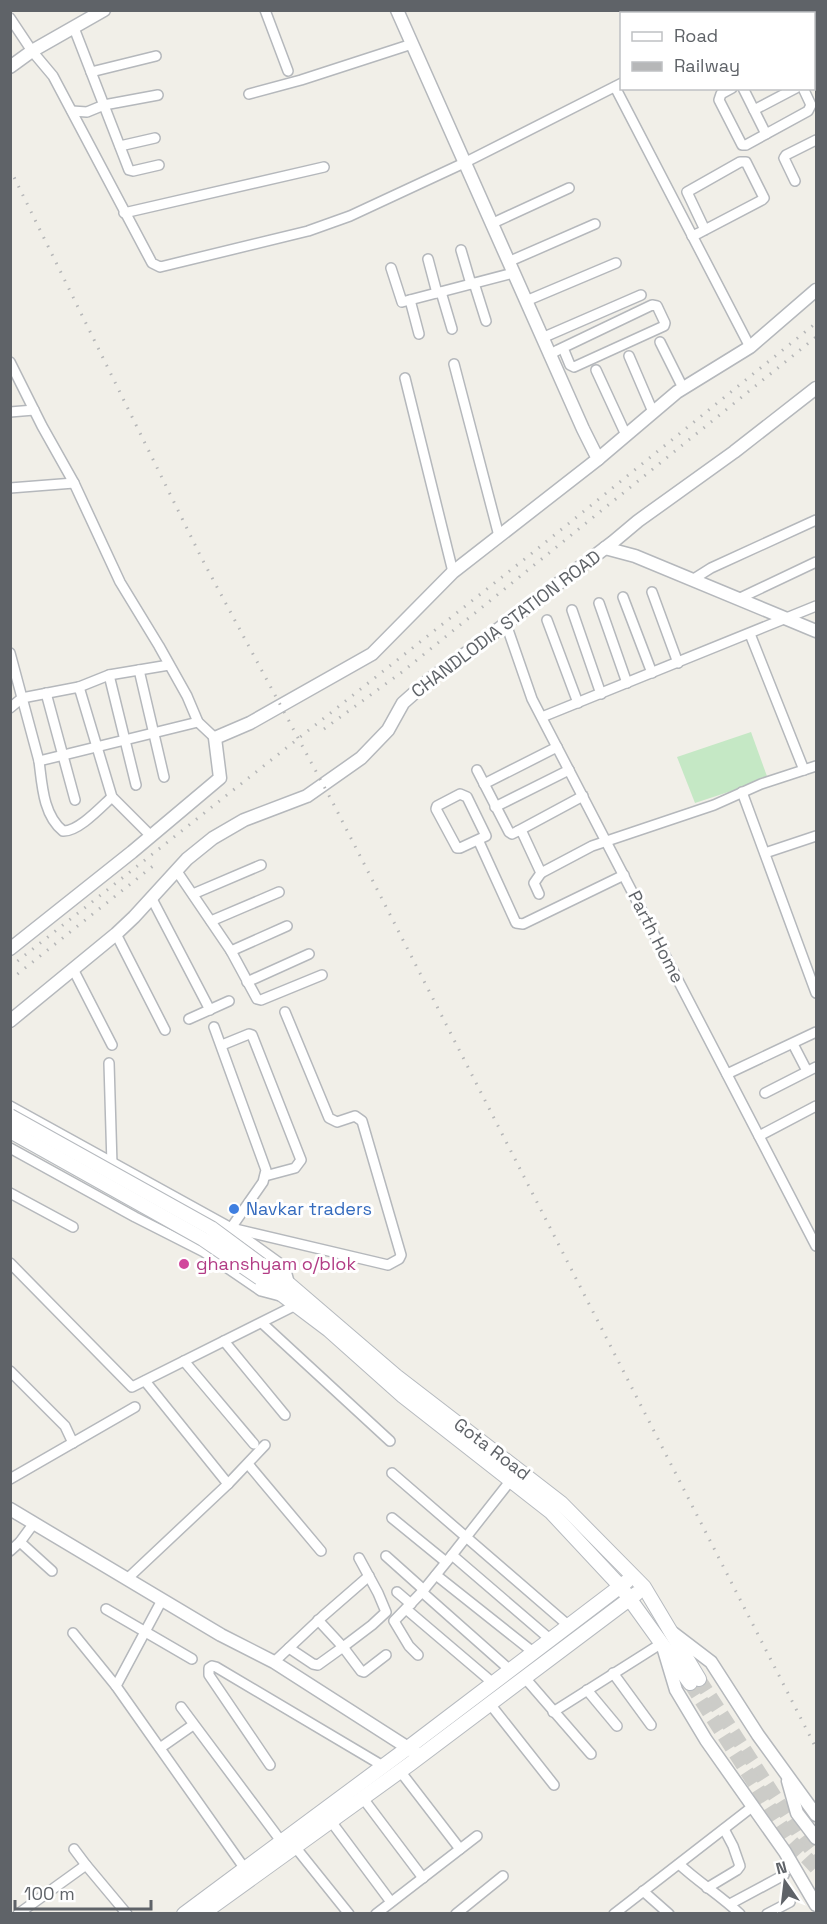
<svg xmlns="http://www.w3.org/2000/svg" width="827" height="1924" font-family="'Space Grotesk',sans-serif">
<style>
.green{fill:#c5e8c5}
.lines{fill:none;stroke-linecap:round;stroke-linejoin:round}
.secondary-tunnel{stroke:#ccccc8;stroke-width:14;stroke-dasharray:14 7;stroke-linecap:butt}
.minor-casing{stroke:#b5b8bc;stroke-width:12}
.tertiary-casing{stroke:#b5b8bc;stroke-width:15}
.secondary-casing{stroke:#b6babf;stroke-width:16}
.minor{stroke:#fff;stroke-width:9}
.tertiary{stroke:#fff;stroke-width:12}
.secondary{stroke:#fff;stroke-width:14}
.rail{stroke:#b6b7b8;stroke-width:3;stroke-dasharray:1.5 8;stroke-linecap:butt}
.secondary-bridge-casing{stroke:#b6babf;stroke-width:16;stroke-linecap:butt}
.secondary-bridge{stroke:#fff;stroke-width:14}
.shop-dot{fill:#3f7fe0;stroke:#fff;stroke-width:2}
.hotel-dot{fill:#d1479c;stroke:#fff;stroke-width:2}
.labels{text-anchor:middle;stroke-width:6;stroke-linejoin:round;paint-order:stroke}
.street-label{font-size:18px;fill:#5f6368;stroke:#fff}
.shop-label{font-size:18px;fill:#366cbe;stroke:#fff;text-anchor:start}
.hotel-label{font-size:18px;fill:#b23c85;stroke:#fff;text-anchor:start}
</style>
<rect width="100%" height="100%" fill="#f1efe8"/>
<polygon class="green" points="751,732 768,779 695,803 677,757"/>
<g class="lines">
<g class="secondary-tunnel">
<polyline points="699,1679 799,1834 816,1856"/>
<polyline points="690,1683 792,1842 816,1868"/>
</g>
<defs>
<g id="minor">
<polyline points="265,10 288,71"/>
<polyline points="778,10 780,14"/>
<polyline points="747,14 752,10"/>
<polyline points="10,18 32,51 53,76 152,263 160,267 308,231 350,216 464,163 622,83"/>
<polyline points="74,28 129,170 133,171 159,165"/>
<polyline points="91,72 156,56"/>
<polyline points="814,76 816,82"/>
<polyline points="615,87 750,347"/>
<polyline points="732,88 721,94 719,100 742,145 746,145 808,111 811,105 803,88"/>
<polyline points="743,88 766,134"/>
<polyline points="249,94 301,80 412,44"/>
<polyline points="754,110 796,88"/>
<polyline points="72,111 87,112 104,105 158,95"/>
<polyline points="120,146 155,138"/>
<polyline points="795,181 784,158 786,155 816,140"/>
<polyline points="124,213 324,167"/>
<polyline points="491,224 569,188"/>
<polyline points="692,236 699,233 762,200 764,198 746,162 740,162 687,192 705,230"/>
<polyline points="461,250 471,284"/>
<polyline points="428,259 437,293"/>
<polyline points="508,262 595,224"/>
<polyline points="391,268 402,302 513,273"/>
<polyline points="474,283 486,321"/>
<polyline points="441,292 452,329"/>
<polyline points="410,300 419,334"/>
<polyline points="526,301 616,263"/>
<polyline points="542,338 641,295"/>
<polyline points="660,342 683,388"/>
<polyline points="549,355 558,350 652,305 657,306 665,323 664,326 574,367 570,365 563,348"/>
<polyline points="629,356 653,412"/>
<polyline points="10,362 42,426 74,483 120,582 159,646 187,696 198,722 215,738"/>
<polyline points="454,364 499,536"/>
<polyline points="596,370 626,435"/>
<polyline points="405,378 453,572"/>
<polyline points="10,412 34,410"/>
<polyline points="10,488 74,483"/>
<polyline points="692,580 711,568 816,520"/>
<polyline points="652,592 678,663"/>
<polyline points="623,597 652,673"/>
<polyline points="738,599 816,562"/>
<polyline points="599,603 627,683"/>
<polyline points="572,610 601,694"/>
<polyline points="547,620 578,703"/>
<polyline points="506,624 532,699 816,1246"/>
<polyline points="750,634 804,770"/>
<polyline points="10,653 39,761 198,722"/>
<polyline points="139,670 164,777"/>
<polyline points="109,675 136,785"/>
<polyline points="79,687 109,675 169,665"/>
<polyline points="46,693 75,800"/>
<polyline points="10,708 22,698 79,687 112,797 151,836"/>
<polyline points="542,717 816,606"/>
<path d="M 39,761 C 42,784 43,815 63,831 C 78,832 101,807 112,797"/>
<polyline points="477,770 509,832 512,834 518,831 522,832 541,873 534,883 539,894"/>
<polyline points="484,784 557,747"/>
<polyline points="742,792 816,993"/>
<polygon points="460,794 467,797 486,836 460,848 457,848 436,809 437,806"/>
<polyline points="495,807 569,770"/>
<polyline points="518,831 583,796"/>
<polyline points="480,844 516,923 523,924 624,875"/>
<polyline points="765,853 816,836"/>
<polyline points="176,870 231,951 257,999 261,1000 322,975"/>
<polyline points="541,873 592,846 714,805 761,784 816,766"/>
<polyline points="193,894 261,865"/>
<polyline points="151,897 210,1010"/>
<polyline points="211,921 279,892"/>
<polyline points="116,934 165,1030"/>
<polyline points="231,951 287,926"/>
<polyline points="73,969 112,1045"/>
<polyline points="247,982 309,954"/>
<polyline points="189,1019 229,1001"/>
<polyline points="214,1027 266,1170 263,1182 231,1228"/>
<polyline points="793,1044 807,1071"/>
<polyline points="222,1045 249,1034 252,1035 301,1160 295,1168 265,1176"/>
<polyline points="109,1063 112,1165"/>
<polyline points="727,1074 816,1032"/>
<polyline points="765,1093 816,1067"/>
<polyline points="10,1106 231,1228 285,1267 290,1285"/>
<polyline points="759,1136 816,1106"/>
<polyline points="10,1148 135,1217 204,1252 261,1291 280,1296"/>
<polyline points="10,1193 73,1227"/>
<polyline points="231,1228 388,1265 399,1259 401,1255 362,1121 355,1116 337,1122 329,1118 285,1012"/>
<polyline points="10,1263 132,1387 296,1305"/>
<polyline points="262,1323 390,1441"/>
<polyline points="224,1341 285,1415"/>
<polyline points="184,1361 254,1444"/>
<polyline points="10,1371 65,1426 73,1443"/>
<polyline points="145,1381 228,1484"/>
<polyline points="248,1464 321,1551"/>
<polyline points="392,1473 569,1626"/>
<polyline points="10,1479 135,1407"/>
<polyline points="392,1518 446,1562"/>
<polyline points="20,1542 52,1571"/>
<polyline points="10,1551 20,1542 34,1523"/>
<polyline points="452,1555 511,1480"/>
<polyline points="386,1556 424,1590"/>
<polyline points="436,1575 533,1652"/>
<polyline points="127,1579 228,1484 265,1445"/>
<polyline points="397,1592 411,1604"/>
<polyline points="422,1592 510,1670"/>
<polyline points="106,1609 192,1659"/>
<polyline points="406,1609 493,1683"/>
<polyline points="318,1620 343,1647 372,1625 386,1612 378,1593 359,1558"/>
<polyline points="73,1633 116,1686 245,1869"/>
<polyline points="289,1648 313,1664 318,1665 343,1647 361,1671 364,1672 386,1655"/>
<polyline points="418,1655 409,1646 394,1621 422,1592 452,1555 551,1640"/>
<polyline points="274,1662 323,1616 369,1576"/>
<polyline points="613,1673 651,1725"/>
<polyline points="525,1678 591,1754"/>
<polyline points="116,1686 162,1600"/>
<polyline points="587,1690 617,1726"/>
<polyline points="490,1704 554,1785"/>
<polyline points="181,1707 281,1841"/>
<polyline points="553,1712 662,1643"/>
<polyline points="160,1748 193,1725"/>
<polyline points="270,1765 209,1675 209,1668 212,1666 216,1667 383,1766"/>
<polyline points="400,1771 460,1849"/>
<polyline points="362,1797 423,1878"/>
<polyline points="330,1820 391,1902"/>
<polyline points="292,1843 349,1914"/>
<polyline points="74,1849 86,1865"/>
<path d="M 679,1864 C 698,1882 720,1895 740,1914"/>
<polyline points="707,1888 737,1870 740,1866 733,1846 724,1829"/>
<polyline points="643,1891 669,1914"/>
<polyline points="730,1904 784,1875"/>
<polyline points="18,1914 86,1865 127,1914"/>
<polyline points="376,1914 477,1836"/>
<polyline points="456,1914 503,1876"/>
<polyline points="614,1914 752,1807"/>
<polyline points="767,1914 790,1902"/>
</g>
<g id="tertiary">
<polyline points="10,67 32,51 104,10"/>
<polyline points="598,459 677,392 750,347 816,290"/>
<polyline points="605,548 635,556 816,631"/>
<polyline points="10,949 132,852 220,778 215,738 250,723 372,654 453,572 598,459 583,429 397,10"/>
<polyline points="10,1021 116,934 134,917 187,859 213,838 244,820 307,796 361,758 388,730 403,703 429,680 479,644 613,542 638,521 734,452 816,388"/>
<polyline points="10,1509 221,1635 274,1662 416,1753"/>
<polyline points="673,1633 711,1662 758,1735 816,1815"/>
<polyline points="664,1650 676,1690 706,1740 785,1852 816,1905"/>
<polyline points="788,1781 797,1813 816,1838"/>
</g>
<g id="secondary">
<polyline points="261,1265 290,1285 396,1376 561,1503 644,1587 699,1679"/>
<polyline points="260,1278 329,1330 403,1396 551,1512 621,1587 690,1683"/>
<polyline points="184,1914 409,1747 626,1582"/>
<polyline points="202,1914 410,1764 636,1594"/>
</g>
</defs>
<use href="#minor" class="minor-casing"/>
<use href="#tertiary" class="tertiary-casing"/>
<use href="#secondary" class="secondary-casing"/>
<use href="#minor" class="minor"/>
<use href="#tertiary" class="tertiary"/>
<use href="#secondary" class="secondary"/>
<g class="rail">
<polyline points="10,169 202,559 334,805 816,1748"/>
<polyline points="324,729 402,672 816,337"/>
<polyline points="10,967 531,554 816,323"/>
<polyline points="10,980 158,862"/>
</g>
<defs>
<g id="secondary-bridge">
<polyline points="10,1116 211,1228 261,1265"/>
<polyline points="10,1131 203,1239 260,1278"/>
</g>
</defs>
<use href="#secondary-bridge" class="secondary-bridge-casing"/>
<use href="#secondary-bridge" class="secondary-bridge"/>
</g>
<circle class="shop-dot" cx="234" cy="1209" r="6"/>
<circle class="hotel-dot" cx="184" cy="1264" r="6"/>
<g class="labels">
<g class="street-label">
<text transform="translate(506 624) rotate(-37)" y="6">CHANDLODIA STATION ROAD</text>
<text transform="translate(656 937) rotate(63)" y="6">Parth Home</text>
<text transform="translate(492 1449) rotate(37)" y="6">Gota Road</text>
</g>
<g class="shop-label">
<text x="246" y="1215">Navkar traders</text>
</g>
<g class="hotel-label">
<text x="196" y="1270">ghanshyam o/blok</text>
</g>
</g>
<rect width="827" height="1924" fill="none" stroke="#5f6368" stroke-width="24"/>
<rect x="620" y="12" width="195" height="78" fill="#ffffff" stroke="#bfc1c3" stroke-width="1.5"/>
<rect x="632" y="32" width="30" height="9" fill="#ffffff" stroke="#bfc1c3" stroke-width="1.5"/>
<text x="674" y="42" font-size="18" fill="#5f6368">Road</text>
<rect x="632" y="62" width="30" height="9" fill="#b6b7b8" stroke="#bfc1c3" stroke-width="1.5"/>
<text x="674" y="72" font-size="18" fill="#5f6368">Railway</text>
<g transform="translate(785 1882) rotate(346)" stroke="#ffffff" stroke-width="4.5" paint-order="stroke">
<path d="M0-4.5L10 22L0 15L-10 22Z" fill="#5f6368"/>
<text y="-9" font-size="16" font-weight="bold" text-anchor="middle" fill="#5f6368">N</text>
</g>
<path d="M15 1900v9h136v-9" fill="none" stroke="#5f6368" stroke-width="3"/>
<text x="24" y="1900" font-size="18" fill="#5f6368" stroke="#ffffff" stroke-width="4.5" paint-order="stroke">100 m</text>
</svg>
